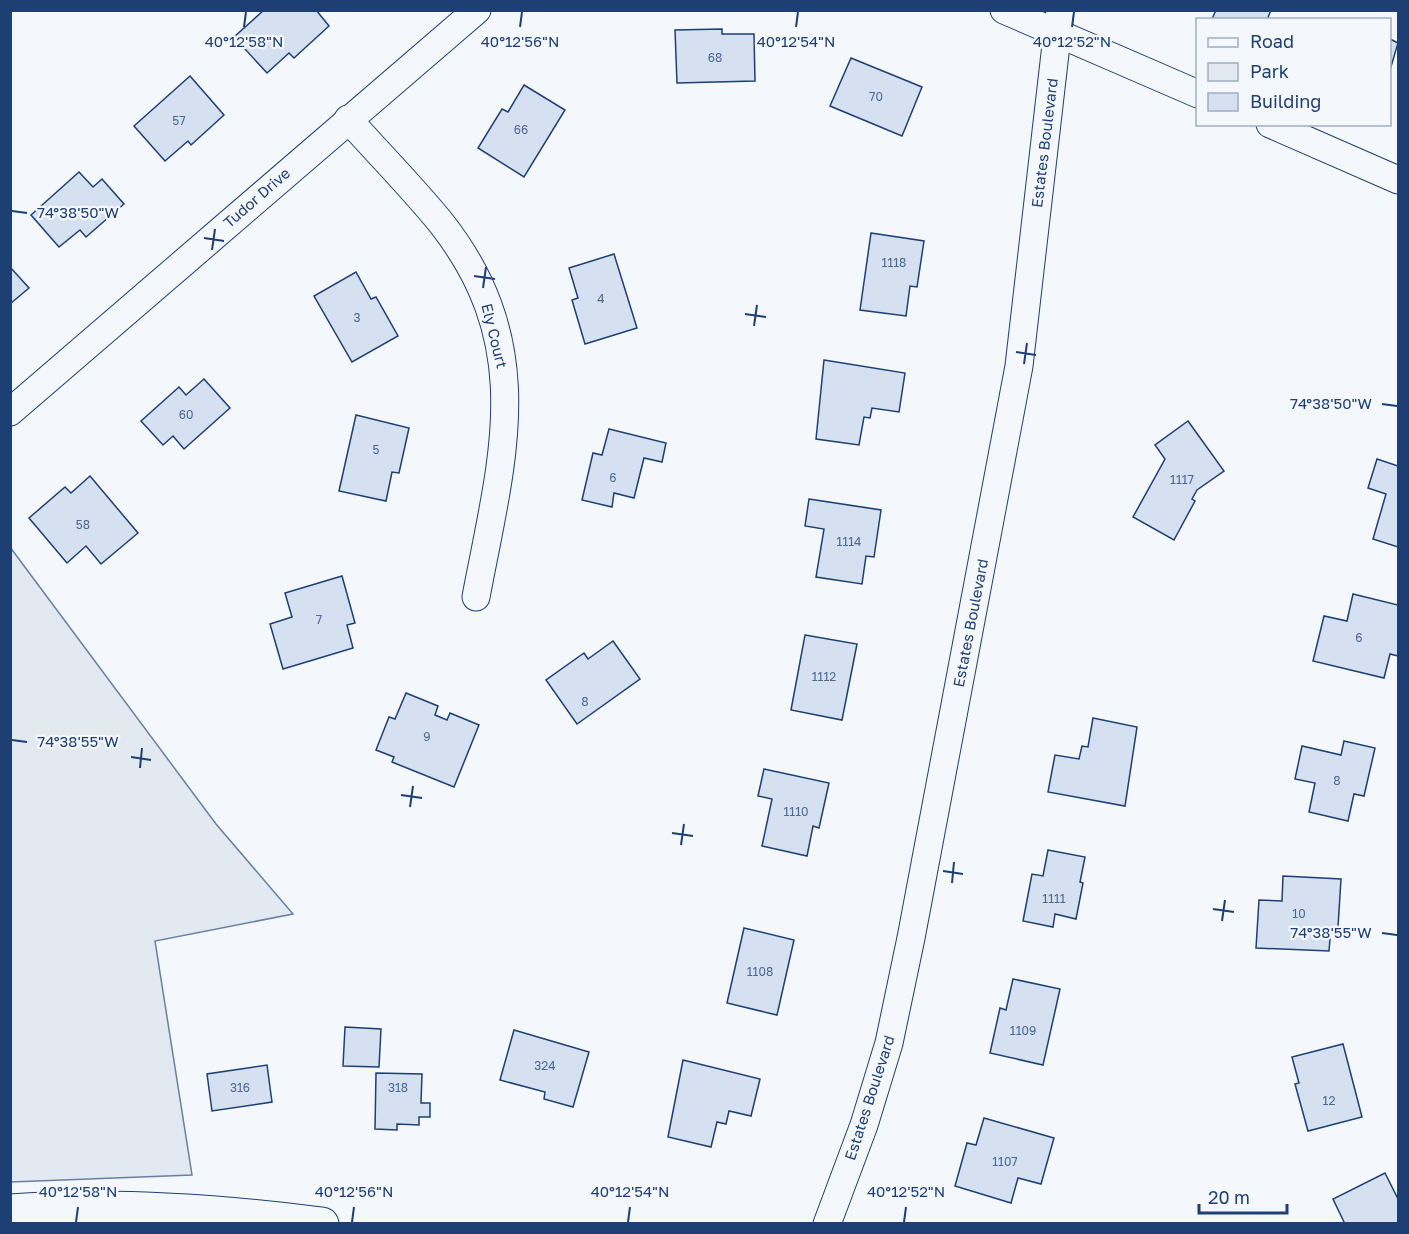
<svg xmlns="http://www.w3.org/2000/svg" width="1409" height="1234" font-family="'Golos Text',sans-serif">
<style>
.green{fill:#e3e9f0;stroke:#687fa3;stroke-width:1.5}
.building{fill:#d5e0f0;stroke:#1d3f73;stroke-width:1.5}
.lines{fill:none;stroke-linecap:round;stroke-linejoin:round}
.minor-casing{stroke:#1d3f73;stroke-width:29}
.tertiary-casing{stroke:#1d3f73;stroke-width:35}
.minor{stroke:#f4f7fb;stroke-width:27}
.tertiary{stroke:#f4f7fb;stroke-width:33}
.ticks{fill:none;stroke:#1d3f73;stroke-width:2}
.labels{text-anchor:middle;stroke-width:4.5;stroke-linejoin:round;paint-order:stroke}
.number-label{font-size:12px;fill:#4b6792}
.street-label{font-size:15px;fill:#1d3f73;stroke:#f4f7fb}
.ticks-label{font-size:15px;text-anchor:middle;fill:#1d3f73;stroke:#f4f7fb;stroke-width:4.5;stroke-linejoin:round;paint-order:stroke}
</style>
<rect width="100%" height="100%" fill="#f4f7fb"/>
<polygon class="green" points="10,547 216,824 293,914 155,941 192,1175 11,1182"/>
<g class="building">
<polygon points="264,10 316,10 329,26 294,58 289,53 267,73 234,37"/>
<polygon points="1216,10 1271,10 1267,20 1212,19"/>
<polygon points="722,29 722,34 754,34 755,81 677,83 675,30"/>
<polygon points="1390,39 1398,43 1390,70"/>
<polygon points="851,58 922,87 902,136 830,106"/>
<polygon points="190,76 224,115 191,145 188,141 165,161 134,126"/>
<polygon points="524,85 565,110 524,177 478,148 502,109 508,112"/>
<polygon points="79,172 93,187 102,179 124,204 86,237 80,230 59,247 31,215"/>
<polygon points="871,233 924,241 917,287 910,286 906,316 860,310"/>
<polygon points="614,254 637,328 585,344 572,300 578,298 569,268"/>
<polygon points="10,267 29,288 10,304"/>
<polygon points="356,272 371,299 376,297 398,336 352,362 314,296"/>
<polygon points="824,360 905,373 899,412 872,408 870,418 864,417 859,445 816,439"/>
<polygon points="204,379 230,408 184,449 173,436 163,445 141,421 179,387 186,395"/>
<polygon points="356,415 409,428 399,473 392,472 386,501 339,491"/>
<polygon points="1188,421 1224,471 1197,490 1192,499 1195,501 1174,540 1133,517 1165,459 1155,445"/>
<polygon points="609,429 666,443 662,462 644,458 634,498 614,493 612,507 582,500 593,453 602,455"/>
<polygon points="1377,459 1398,466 1398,547 1373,539 1386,494 1368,488"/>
<polygon points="90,476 138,533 101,564 86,546 67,563 29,518 65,487 71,493"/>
<polygon points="809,499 881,510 874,557 866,556 862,584 816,577 824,529 805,526"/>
<polygon points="342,576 355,623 347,625 353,648 283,669 270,624 292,617 285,593"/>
<polygon points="1353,594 1398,605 1398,656 1390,654 1384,678 1313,661 1324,616 1347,621"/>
<polygon points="805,635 857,644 842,720 791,710"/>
<polygon points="613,641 640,679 577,724 546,680 584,653 588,659"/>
<polygon points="406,693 438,706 435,715 447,720 450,713 479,725 454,787 392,762 394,757 376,750 389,717 395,719"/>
<polygon points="1093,718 1137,727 1125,806 1048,792 1055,755 1079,759 1082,746 1088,747"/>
<polygon points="1344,741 1375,748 1364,796 1354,794 1348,821 1309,812 1315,783 1295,779 1302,746 1341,755"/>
<polygon points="764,769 829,783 819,828 813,826 807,856 762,846 772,799 758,796"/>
<polygon points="1048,850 1085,857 1080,882 1083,883 1076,919 1055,914 1053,927 1023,921 1032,874 1043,876"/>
<polygon points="1283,876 1341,879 1338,927 1331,927 1329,951 1256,948 1259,900 1282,901"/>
<polygon points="744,928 794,940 777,1015 727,1003"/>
<polygon points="1013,979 1060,989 1043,1065 990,1053 1000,1008 1006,1010"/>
<polygon points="345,1027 381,1029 379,1067 343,1066"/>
<polygon points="514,1030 589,1052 573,1107 544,1099 545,1092 500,1080"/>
<polygon points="1343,1044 1362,1117 1308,1131 1295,1084 1299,1083 1292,1057"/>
<polygon points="683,1060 760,1079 751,1116 729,1111 726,1124 717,1122 711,1147 668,1137"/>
<polygon points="267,1065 272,1102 212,1111 207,1074"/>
<polygon points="376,1073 422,1074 421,1103 430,1103 430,1117 419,1117 419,1125 397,1124 397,1130 375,1129"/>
<polygon points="984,1118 1054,1138 1041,1184 1018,1178 1011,1203 955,1186 967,1143 976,1145"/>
<polygon points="1385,1173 1398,1199 1398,1224 1345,1224 1333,1199"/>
</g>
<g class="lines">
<defs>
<g id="minor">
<polyline points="1004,10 1198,94"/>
<path d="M 348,119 C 379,154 413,188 442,224 C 538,347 502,459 476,597"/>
<polyline points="1270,124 1398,180"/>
<polyline points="10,412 477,10"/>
<polyline points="827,1224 864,1125 889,1043 911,938 1019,366 1060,10"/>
</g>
<path id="tertiary" d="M 10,1211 C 114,1203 220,1211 322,1224"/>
</defs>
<use href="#minor" class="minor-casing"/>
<use href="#tertiary" class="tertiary-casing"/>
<use href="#minor" class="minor"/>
<use href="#tertiary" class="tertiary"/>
</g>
<path class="ticks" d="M 244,27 L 246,12M 520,27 L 522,12M 796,27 L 798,12M 1072,27 L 1074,12M 12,211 L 27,213M 204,238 L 224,241M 212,250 L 215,229M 474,276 L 495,279M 483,288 L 486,267M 745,314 L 766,317M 754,326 L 757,305M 1016,352 L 1036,355M 1024,364 L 1027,343M 1382,404 L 1397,406M 12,740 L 27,742M 131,757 L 151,760M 140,768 L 142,748M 401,795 L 422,798M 410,807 L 413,786M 672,833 L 693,836M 681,845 L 684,824M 943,871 L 963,874M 952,883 L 954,862M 1213,909 L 1234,912M 1222,921 L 1225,900M 1382,933 L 1397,935M 76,1222 L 78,1207M 352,1222 L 354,1207M 628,1222 L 630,1207M 904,1222 L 906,1207"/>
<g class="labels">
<g class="number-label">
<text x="715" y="62">68</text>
<text x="876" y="101">70</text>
<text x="179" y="125">57</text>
<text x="521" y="134">66</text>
<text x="894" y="267">1118</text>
<text x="601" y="303">4</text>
<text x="357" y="322">3</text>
<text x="186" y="419">60</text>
<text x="376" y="454">5</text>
<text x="613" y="482">6</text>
<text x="1182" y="484">1117</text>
<text x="83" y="529">58</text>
<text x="849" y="546">1114</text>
<text x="319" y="624">7</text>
<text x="1359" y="642">6</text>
<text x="824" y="681">1112</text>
<text x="585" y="706">8</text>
<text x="427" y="741">9</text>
<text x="1337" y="785">8</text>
<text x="796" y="816">1110</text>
<text x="1054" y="903">1111</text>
<text x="1299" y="918">10</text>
<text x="760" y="976">1108</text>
<text x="1023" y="1035">1109</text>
<text x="545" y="1070">324</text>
<text x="240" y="1092">316</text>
<text x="398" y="1092">318</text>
<text x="1329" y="1105">12</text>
<text x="1005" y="1166">1107</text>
</g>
<g class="street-label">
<text transform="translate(1045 143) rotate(-83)" y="5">Estates Boulevard</text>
<text transform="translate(257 198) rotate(-41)" y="5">Tudor Drive</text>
<text transform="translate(494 336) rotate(76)" y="5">Ely Court</text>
<text transform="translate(971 623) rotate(-79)" y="5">Estates Boulevard</text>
<text transform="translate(870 1098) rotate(-72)" y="5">Estates Boulevard</text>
</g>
</g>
<g class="ticks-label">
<text x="244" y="47">40°12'58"N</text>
<text x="520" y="47">40°12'56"N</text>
<text x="796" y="47">40°12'54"N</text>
<text x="1072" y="47">40°12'52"N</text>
<text x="78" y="218">74°38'50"W</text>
<text x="1331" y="409">74°38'50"W</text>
<text x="78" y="747">74°38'55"W</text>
<text x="1331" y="938">74°38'55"W</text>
<text x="78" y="1197">40°12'58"N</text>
<text x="354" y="1197">40°12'56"N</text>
<text x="630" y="1197">40°12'54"N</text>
<text x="906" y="1197">40°12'52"N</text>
</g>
<rect width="1409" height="1234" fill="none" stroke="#1d3f73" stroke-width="24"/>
<rect x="1196" y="18" width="195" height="108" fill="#f4f7fb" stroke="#9eadc5" stroke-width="1.5"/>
<rect x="1208" y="38" width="30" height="9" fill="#f4f7fb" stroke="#9eadc5" stroke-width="1.5"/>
<text x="1250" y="48" font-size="18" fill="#1d3f73">Road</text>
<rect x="1208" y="63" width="30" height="18" fill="#e3e9f0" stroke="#9eadc5" stroke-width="1.5"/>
<text x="1250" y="78" font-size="18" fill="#1d3f73">Park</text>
<rect x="1208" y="93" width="30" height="18" fill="#d5e0f0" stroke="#9eadc5" stroke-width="1.5"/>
<text x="1250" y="108" font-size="18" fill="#1d3f73">Building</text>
<path d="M1199 1204v9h88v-9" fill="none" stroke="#1d3f73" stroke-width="3"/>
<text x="1208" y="1204" font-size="18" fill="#1d3f73" stroke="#f4f7fb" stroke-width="4.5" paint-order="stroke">20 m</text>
</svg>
